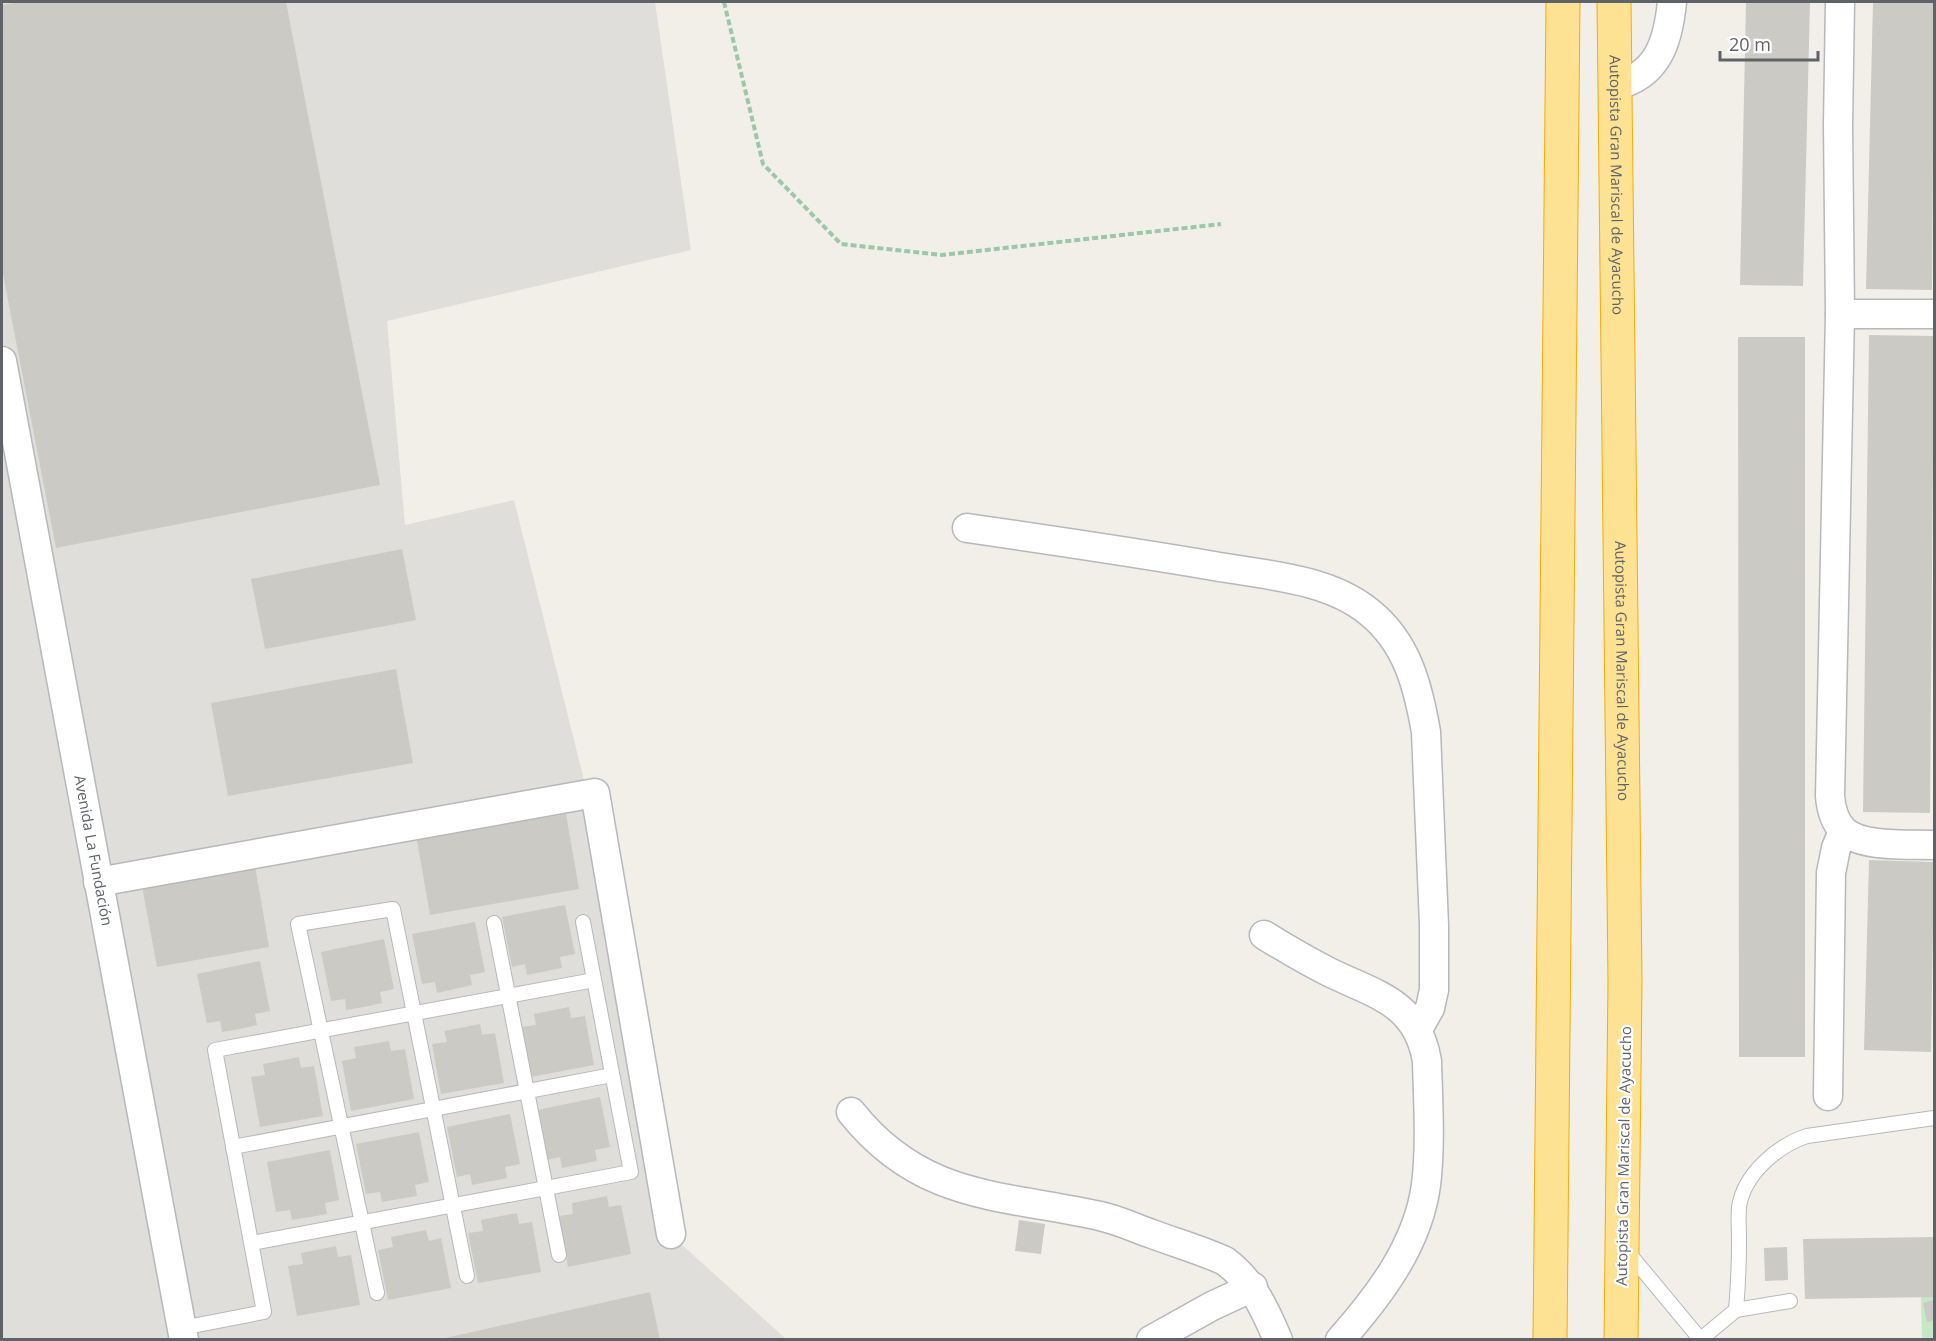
<svg xmlns="http://www.w3.org/2000/svg" width="1936" height="1341" font-family="'Open Sans',sans-serif">
<style>
.industrial{fill:#e0deda}
.green{fill:#c5e8c5}
.building{fill:#cccac5}
.lines{fill:none;stroke-linecap:round;stroke-linejoin:round}
.lane-casing{stroke:#b5b8bc;stroke-width:16}
.street-casing{stroke:#b5b8bc;stroke-width:31}
.highway-casing{stroke:#f9ab00;stroke-width:35}
.path{stroke:#9cc7a9;stroke-width:4;stroke-dasharray:6 3;stroke-linecap:butt}
.lane{stroke:#fff;stroke-width:14}
.street{stroke:#fff;stroke-width:28}
.highway{stroke:#fde293;stroke-width:33}
.labels{text-anchor:middle;stroke-width:4.5;stroke-linejoin:round;paint-order:stroke}
.street-label{font-size:15px;fill:#5f6368;stroke:#fff}
</style>
<rect width="100%" height="100%" fill="#f1efe8"/>
<polygon class="industrial" points="2,2 655,2 691,250 387,321 405,525 514,500 594,820 680,1243 786,1339 2,1340"/>
<polygon class="green" points="1921,1297 1934,1297 1934,1339 1922,1339"/>
<g class="building">
<polygon points="19,2 286,2 380,485 56,548 2,269 2,5"/>
<polygon points="1746,2 1810,2 1803,286 1740,285"/>
<polygon points="1873,2 1934,2 1932,290 1866,289"/>
<polygon points="1869,335 1934,336 1930,813 1863,812"/>
<polygon points="1738,337 1805,337 1805,1057 1739,1057"/>
<polygon points="402,549 416,620 265,649 251,579"/>
<polygon points="396,669 413,763 228,796 211,703"/>
<polygon points="566,814 579,889 430,915 417,840"/>
<polygon points="1869,860 1934,862 1931,1052 1864,1050"/>
<polygon points="255,866 269,947 157,967 142,886"/>
<polygon points="565,905 575,954 560,957 562,968 527,975 525,964 512,967 502,917"/>
<polygon points="475,922 485,972 470,975 472,985 437,993 435,982 422,984 412,934"/>
<polygon points="384,939 394,989 380,992 382,1003 364,1007 346,1010 345,999 331,1001 321,952"/>
<polygon points="260,961 270,1011 255,1014 257,1025 240,1029 222,1032 220,1021 207,1023 197,974"/>
<polygon points="569,1007 571,1018 585,1016 594,1065 531,1077 522,1027 536,1025 534,1014"/>
<polygon points="480,1024 482,1035 495,1033 504,1083 441,1094 432,1044 447,1042 444,1031"/>
<polygon points="389,1041 391,1051 405,1049 414,1099 351,1111 342,1061 356,1058 354,1047"/>
<polygon points="299,1057 301,1068 314,1066 323,1116 260,1127 251,1077 265,1075 263,1064"/>
<polygon points="600,1097 610,1147 595,1150 597,1161 562,1168 560,1157 547,1160 537,1110"/>
<polygon points="510,1114 520,1164 505,1167 507,1178 472,1185 470,1174 457,1177 447,1127"/>
<polygon points="419,1132 429,1182 415,1185 417,1196 399,1199 382,1202 380,1192 366,1194 356,1144"/>
<polygon points="330,1150 339,1200 325,1203 327,1214 310,1217 292,1220 290,1210 276,1212 267,1162"/>
<polygon points="607,1196 609,1207 621,1205 631,1254 568,1267 559,1216 573,1214 572,1203"/>
<polygon points="517,1213 519,1224 532,1222 541,1272 478,1283 468,1233 483,1231 481,1220"/>
<polygon points="1019,1220 1045,1224 1041,1254 1015,1251"/>
<polygon points="426,1230 429,1241 441,1238 451,1288 388,1300 378,1250 393,1247 391,1237"/>
<polygon points="1934,1237 1934,1297 1805,1299 1803,1239"/>
<polygon points="336,1246 338,1257 351,1255 360,1305 297,1316 288,1266 303,1264 301,1253"/>
<polygon points="1787,1247 1788,1280 1765,1281 1764,1248"/>
<polygon points="650,1292 660,1340 441,1340 441,1339"/>
<polygon points="1934,1300 1934,1320 1927,1322 1923,1303"/>
</g>
<g class="lines">
<defs>
<g id="lane">
<polyline points="494,923 559,1255"/>
<polyline points="233,1147 612,1075"/>
<polyline points="252,1243 631,1172 583,922"/>
<polyline points="1627,1251 1701,1340"/>
<polyline points="377,1293 298,924 393,909 467,1276"/>
<polyline points="1736,1310 1790,1301"/>
<polyline points="182,1328 264,1312 215,1050 594,980"/>
<path d="M 1701,1339 L 1736,1310 C 1738,1287 1739,1264 1739,1240 C 1739,1229 1738,1218 1739,1207 C 1744,1174 1777,1146 1807,1136 L 1934,1118"/>
</g>
<g id="street">
<path d="M 1840,2 L 1838,125 L 1840,314 L 1830,796 C 1831,808 1834,821 1843,830 C 1860,848 1911,844 1934,845"/>
<path d="M 1614,86 C 1658,76 1668,42 1672,2"/>
<polyline points="1840,314 1934,314"/>
<path id="s1" d="M 2,361 L 184,1340"/>
<path d="M 967,528 C 1050,540 1132,552 1214,566 C 1264,575 1328,578 1369,612 C 1407,642 1418,686 1426,732 L 1434,925 L 1434,990 L 1430,1008 L 1418,1029"/>
<polyline points="98,882 595,793 671,1234"/>
<path d="M 1264,935 C 1285,948 1307,961 1329,972 C 1376,995 1417,1002 1427,1061 C 1428,1102 1431,1144 1426,1185 C 1418,1245 1379,1296 1340,1340"/>
<polyline points="1828,1096 1831,873 1836,848 1843,831"/>
<path d="M 851,1112 C 921,1200 1000,1194 1100,1216 C 1118,1220 1135,1228 1152,1234 C 1176,1243 1201,1250 1225,1261 C 1252,1281 1265,1309 1278,1340"/>
<polyline points="1151,1340 1212,1306 1253,1287"/>
</g>
<g id="highway">
<path id="s2" d="M 1614,2 L 1625,981 L 1621,1340"/>
<polyline points="1550,1340 1563,2"/>
</g>
</defs>
<use href="#lane" class="lane-casing"/>
<use href="#street" class="street-casing"/>
<use href="#highway" class="highway-casing"/>
<polyline class="path" points="724,2 763,164 841,244 942,255 1221,224"/>
<use href="#lane" class="lane"/>
<use href="#street" class="street"/>
<use href="#highway" class="highway"/>
</g>
<g class="labels">
<g class="street-label">
<text dy="5" stroke="none"><textPath href="#s2" startOffset="183">Autopista Gran Mariscal de Ayacucho</textPath></text>
<text dy="5" stroke="none"><textPath href="#s2" startOffset="669">Autopista Gran Mariscal de Ayacucho</textPath></text>
<text dy="5" stroke="none"><textPath href="#s1" startOffset="498">Avenida La Fundación</textPath></text>
<text transform="translate(1624 1156) rotate(-89)" y="5">Autopista Gran Mariscal de Ayacucho</text>
</g>
</g>
<rect width="1936" height="1341" fill="none" stroke="#5f6368" stroke-width="6"/>
<path d="M1720 51v9h98v-9" fill="none" stroke="#5f6368" stroke-width="3"/>
<text x="1729" y="51" font-size="18" fill="#5f6368" stroke="#ffffff" stroke-width="4.5" paint-order="stroke">20 m</text>
</svg>
